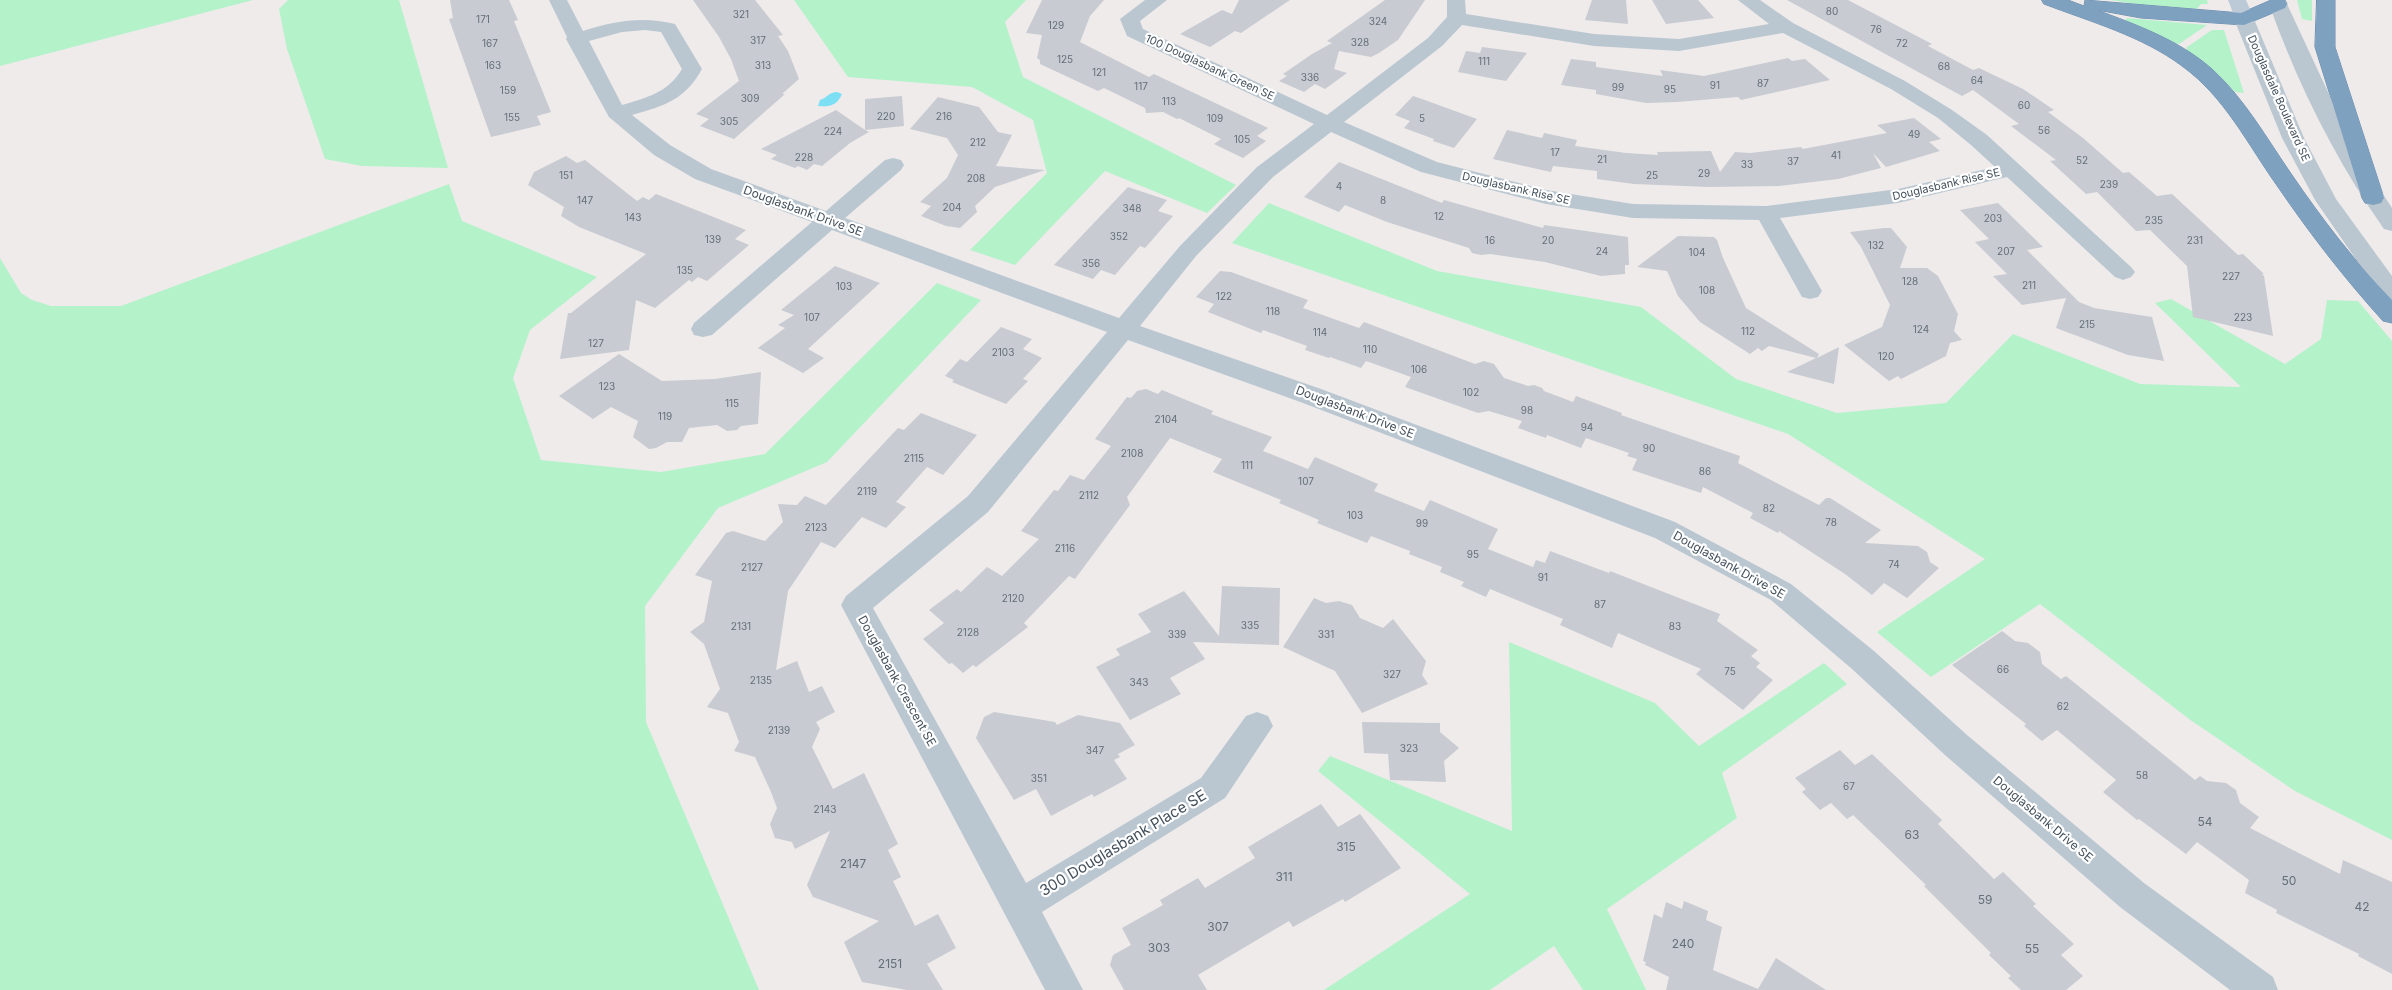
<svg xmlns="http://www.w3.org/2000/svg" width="2392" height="990" font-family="Inter,sans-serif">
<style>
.green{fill:#b4f2ca}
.water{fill:#7ddff3}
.building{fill:#c8cbd1}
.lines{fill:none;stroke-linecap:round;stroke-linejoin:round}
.motorway-casing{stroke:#6a8bac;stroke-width:1}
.minor{fill:#bbc7d0;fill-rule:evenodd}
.tertiary{fill:#bbc7d0;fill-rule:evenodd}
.secondary{fill:#bccad7;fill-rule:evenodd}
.motorway{fill:#7ea1c0;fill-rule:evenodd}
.labels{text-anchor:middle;stroke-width:4.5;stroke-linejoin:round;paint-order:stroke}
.number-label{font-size:10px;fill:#646f78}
.far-street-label{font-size:11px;fill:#43505b;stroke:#fff}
.street-label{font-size:12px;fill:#43505b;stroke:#fff}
.near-number-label{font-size:12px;fill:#646f78}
.near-street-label{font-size:15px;fill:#43505b;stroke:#fff}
</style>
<rect width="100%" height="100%" fill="#efebeb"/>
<g class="green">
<polygon points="0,0 253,0 0,66"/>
<polygon points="288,0 399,0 448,168 362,166 325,159 287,49 279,9"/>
<polygon points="794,0 1026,0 1005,22 1023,77 1236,185 1207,213 1105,171 1015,265 970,250 1047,173 1033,120 972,87 848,77"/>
<polygon points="2111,0 2207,0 2208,4 2201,4 2197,9 2135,4"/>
<polygon points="2297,0 2312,0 2312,21 2302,19"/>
<polygon points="2127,18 2207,25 2179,44 2172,43 2124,22"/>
<polygon points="2212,30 2224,30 2244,93 2235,92 2215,72 2186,51 2187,47"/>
<polygon points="449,184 462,221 597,277 530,330 513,378 541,460 661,472 765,454 937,283 981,300 827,462 718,508 645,606 646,722 759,990 0,990 0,258 21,293 32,300 51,306 121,306"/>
<polygon points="1269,203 1437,271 1641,307 1736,379 1837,413 1946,403 2013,334 2140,384 2241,387 2155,303 2171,299 2285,364 2321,339 2327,300 2358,301 2392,341 2392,840 2295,791 2189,719 2040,604 1931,677 1877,632 1985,559 1788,434 1232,243"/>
<polygon points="1509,642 1655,703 1699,746 1824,663 1847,684 1722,773 1737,818 1607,909 1646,990 1583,990 1554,946 1490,990 1324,990 1470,894 1318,771 1330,756 1512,831"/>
</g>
<path class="water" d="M 837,92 L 842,94 C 837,106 829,107 818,106 L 820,100 C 827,98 829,92 837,92 Z"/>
<g class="building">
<polygon points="450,0 509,0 518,20 514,21 551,112 537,116 541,125 491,137 449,19 453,18"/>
<polygon points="693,0 755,0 783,35 778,36 788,51 799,79 782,94 785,94 734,139 700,126 709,119 696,114 739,81 731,59 719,37"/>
<polygon points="1042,0 1104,0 1090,16 1080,42 1149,77 1154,74 1268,128 1257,136 1266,141 1243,158 1214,144 1221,139 1179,118 1177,119 1163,112 1146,113 1145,108 1104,88 1098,91 1040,64 1040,60 1037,58 1042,35 1026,33"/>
<polygon points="1239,0 1290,0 1241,33 1235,31 1210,47 1180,34 1222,10 1232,14"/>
<polygon points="1385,0 1425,0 1398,40 1379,53 1371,57 1339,51 1334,69 1347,73 1325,89 1315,84 1304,92 1279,81 1287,76 1283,74 1312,54 1332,43 1327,41"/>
<polygon points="1592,0 1626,0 1628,24 1585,20"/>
<polygon points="1652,0 1698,0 1714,18 1666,24"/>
<polygon points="1787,0 1848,0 1932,44 1928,46 1973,70 1979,68 2023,89 2054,110 2048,112 2083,138 2123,173 2129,172 2157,196 2172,194 2238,255 2243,254 2264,274 2262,274 2264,276 2273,336 2193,317 2187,266 2150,230 2136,231 2097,192 2086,194 2050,161 2056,160 2011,126 2019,124 1973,90 1962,96"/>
<polygon points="1482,47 1527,53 1506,81 1458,72 1466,51 1480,53"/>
<polygon points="1788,58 1792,61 1805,59 1830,80 1741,100 1738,97 1677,102 1646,103 1596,94 1596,90 1561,85 1571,59 1596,62 1596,67 1663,76 1660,70 1704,76"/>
<polygon points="902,96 904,126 865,130 869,132 850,143 822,166 814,164 807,170 798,166 795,168 771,159 777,155 761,149 836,110 865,130 865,99"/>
<polygon points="1413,96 1422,99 1477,119 1454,148 1433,141 1434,139 1404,128 1410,121 1395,115"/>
<polygon points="938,97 979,107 998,132 1012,135 996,166 1045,170 995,187 975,206 977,212 960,228 946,226 921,216 931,206 920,202 947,178 958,155 947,138 910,129"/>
<polygon points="1914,118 1941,139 1929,142 1940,151 1886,167 1873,153 1881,168 1838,179 1779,186 1709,187 1634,184 1597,179 1597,171 1553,166 1551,172 1493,159 1507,130 1542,138 1544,133 1577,140 1575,146 1626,153 1658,155 1657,152 1711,151 1720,172 1735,152 1750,153 1801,147 1803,149 1887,133 1877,125"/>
<polygon points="566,156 577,163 585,160 637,201 643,197 649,200 656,194 746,230 735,239 749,245 707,281 698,277 692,282 689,280 655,308 636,300 629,350 560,359 568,313 571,313 646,254 579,227 561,216 564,207 528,185 534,172"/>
<polygon points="1339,162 1442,203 1444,200 1543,228 1544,225 1628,237 1629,265 1625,265 1625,274 1601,276 1545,262 1490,254 1481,255 1472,253 1469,248 1387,222 1345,205 1339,212 1304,197"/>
<polygon points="1128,187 1167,200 1158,211 1173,216 1145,248 1140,246 1115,275 1101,270 1093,279 1054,265"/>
<polygon points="1998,203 2043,247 2027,250 2079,302 2094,308 2152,317 2164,361 2128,355 2056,328 2066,298 2022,305 1993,276 2007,274 1975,242 1989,239 1960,210"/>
<polygon points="1884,228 1891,228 1907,247 1900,268 1927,268 1938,276 1958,314 1954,331 1962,340 1950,343 1946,356 1901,379 1898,376 1889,381 1844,345 1882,327 1890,305 1861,247 1850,232"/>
<polygon points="1678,236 1714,237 1717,240 1723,258 1746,308 1819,354 1817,358 1839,347 1834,384 1787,372 1816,358 1769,346 1762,351 1758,348 1750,354 1700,322 1678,296 1667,271 1637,267"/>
<polygon points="835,266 880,283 808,349 824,358 803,373 758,348 785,328 778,325 794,315 781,310"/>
<polygon points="1220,271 1231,272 1308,300 1303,308 1359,328 1364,322 1475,364 1484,361 1494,364 1504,378 1528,386 1534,385 1542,388 1544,391 1573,402 1576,396 1622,413 1621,415 1740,456 1738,463 1819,505 1826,498 1830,498 1881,530 1865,543 1918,546 1927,552 1930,562 1939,568 1907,598 1884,583 1872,595 1845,574 1779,531 1778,533 1750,518 1753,513 1703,487 1701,493 1632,470 1637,459 1627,456 1629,453 1586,438 1581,448 1547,435 1546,438 1518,428 1522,421 1489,411 1478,413 1405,387 1411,377 1366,361 1361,368 1330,357 1329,358 1305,350 1307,346 1263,330 1261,333 1208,312 1214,304 1196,297"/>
<polygon points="1001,327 1032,339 1023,349 1042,358 1023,379 1028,381 1006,404 952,382 954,380 945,376 960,359 967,362"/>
<polygon points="619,354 662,381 715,379 761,372 758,424 741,426 737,430 727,431 717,425 689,428 682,442 667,442 656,448 649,449 633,437 638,421 611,407 593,419 559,396"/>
<polygon points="1146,389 1158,394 1162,390 1213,411 1211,414 1272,437 1263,451 1308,469 1315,457 1378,484 1374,491 1424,511 1430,500 1498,529 1488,549 1533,567 1536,560 1545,563 1550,551 1609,573 1610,571 1720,614 1717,621 1758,650 1751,656 1760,663 1756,667 1773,680 1743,710 1696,674 1701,669 1618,633 1612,648 1560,625 1563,619 1490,589 1486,597 1461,586 1464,582 1440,572 1442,567 1409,554 1410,551 1371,536 1367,543 1317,523 1319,520 1279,503 1281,500 1213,472 1222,459 1170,438 1127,497 1130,505 1075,579 1069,576 1024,623 1028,627 976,667 973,665 963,673 952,663 949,664 923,639 944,623 929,610 957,589 961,592 987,567 1002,576 1039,539 1021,531 1054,490 1058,491 1070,475 1084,480 1111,446 1095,439 1127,397 1131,398 1137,391"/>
<polygon points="921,413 977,435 943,475 927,467 896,502 906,507 886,528 862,517 835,548 821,542 788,591 776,670 797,661 809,692 822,686 835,712 816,722 820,729 812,747 833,789 864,773 898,844 888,850 901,877 893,881 915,926 938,914 956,948 927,964 943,990 907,990 862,982 844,942 879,921 813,897 807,885 830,831 795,849 792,842 775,838 770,824 777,808 771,792 755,757 734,751 739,742 728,713 707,707 720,689 704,644 690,632 704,622 712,581 695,575 726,533 733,531 765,541 783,522 778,504 797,505 805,496 826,505 898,428 904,430"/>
<polygon points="1222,586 1280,588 1279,645 1193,642 1205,659 1170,678 1181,694 1130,720 1096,667 1120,655 1116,649 1151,632 1138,614 1184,591 1219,636"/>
<polygon points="1314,598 1326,603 1339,601 1352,605 1360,618 1383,628 1393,619 1426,661 1422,675 1428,684 1362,713 1335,671 1283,647"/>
<polygon points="2002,631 2015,641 2028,643 2040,652 2042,664 2061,679 2066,676 2195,780 2200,776 2207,781 2226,783 2236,790 2240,803 2259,817 2250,828 2340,874 2343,860 2392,882 2392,974 2358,956 2359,954 2276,913 2277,910 2245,893 2249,880 2197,842 2186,854 2139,819 2137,820 2103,792 2116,780 2057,730 2042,741 2024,726 2026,724 1952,665"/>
<polygon points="994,712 1055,722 1057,725 1078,715 1120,723 1135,745 1118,754 1120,757 1114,760 1127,779 1094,797 1092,794 1051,816 1036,789 1014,800 976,738 984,717"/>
<polygon points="1362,722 1440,723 1440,732 1459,748 1444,761 1446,782 1390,780 1388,754 1364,753"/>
<polygon points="1840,750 1855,765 1872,754 1942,820 1938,824 1994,879 2003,872 2036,904 2033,906 2074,944 2061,955 2083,976 2066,990 2021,990 2008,978 2011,976 1989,955 1991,953 1924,886 1926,885 1853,815 1847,819 1831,803 1820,810 1802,792 1806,789 1795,778"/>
<polygon points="1321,804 1338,827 1360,814 1401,868 1345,902 1343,899 1293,927 1289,921 1198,975 1207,990 1124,990 1110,965 1113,955 1131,945 1122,928 1163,905 1160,900 1198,878 1205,888 1255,858 1248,847"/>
<polygon points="1684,901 1708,911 1706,920 1722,927 1713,970 1758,989 1776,958 1826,990 1666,990 1669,977 1645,965 1646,962 1643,961 1654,914 1662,918 1666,902 1682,909"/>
</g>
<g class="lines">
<defs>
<g id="motorway">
<path d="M 2042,0 L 2068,0 L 2084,6 L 2085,0 L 2241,13 L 2271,0 L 2285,0 L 2287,4 L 2285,8 L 2244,25 L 2141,18 L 2097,10 C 2137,25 2179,40 2212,69 C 2245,99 2267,139 2292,175 C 2322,219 2355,262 2392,300 L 2392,323 L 2383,321 C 2345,279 2310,234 2278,187 C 2248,145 2225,97 2182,66 C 2142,36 2091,22 2044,4 Z"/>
<polygon points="2317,0 2335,0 2335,47 2384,198 2381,203 2373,205 2365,203 2362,198 2315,47"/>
</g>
</defs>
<use href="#motorway" class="motorway-casing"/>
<path class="minor" d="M 549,0 L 567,0 L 583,31 C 615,21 642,16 675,24 L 702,69 C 685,100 664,106 632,115 L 670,145 L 711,169 L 826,211 L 885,160 L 893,158 L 901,160 L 904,165 L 901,170 L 845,218 L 1119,318 L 1180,246 L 1257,167 L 1314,124 L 1127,36 L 1120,19 L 1145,0 L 1167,0 L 1140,21 L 1143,29 L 1327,115 L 1428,38 L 1447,17 L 1447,0 L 1465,0 L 1466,14 L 1594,34 L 1679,39 L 1769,24 L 1738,0 L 1760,0 L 1793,23 L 1905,81 L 1952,110 L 1987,135 L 2131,267 L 2135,272 L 2131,277 L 2123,280 L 2115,277 L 2007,177 L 1898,203 L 1780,218 L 1822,291 L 1818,297 L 1810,299 L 1802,297 L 1759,220 L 1633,218 L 1546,204 L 1421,172 L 1331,132 L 1273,177 L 1196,256 L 1140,326 L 1321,389 L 1675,522 L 1791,584 L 1874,651 L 1967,735 L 2144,883 L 2273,977 L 2278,990 L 2230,990 L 2120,907 L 1945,755 L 1852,669 L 1771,600 L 1655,538 L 1303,403 L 1128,340 L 988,512 L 873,608 L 1026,883 L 1201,778 L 1246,716 L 1257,712 L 1268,716 L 1273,726 L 1225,798 L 1042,912 L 1083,990 L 1045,990 L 841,605 L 846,596 L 968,496 L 1107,332 L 832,230 L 712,335 L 703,337 L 694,335 L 691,329 L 694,323 L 812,222 L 695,179 L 654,155 L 609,117 L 566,39 L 567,37 ZM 1462,25 L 1594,46 L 1679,51 L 1783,33 L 1891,89 L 1938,118 L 1971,145 L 1995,167 L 1898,189 L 1766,206 L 1633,204 L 1546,190 L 1437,162 L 1344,122 L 1442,46 ZM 645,30 L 661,32 L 682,69 C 669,92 646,98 622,105 L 589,41 L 622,32 Z"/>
<g class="tertiary">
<path d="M 2271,0 L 2285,0 L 2287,4 L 2341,120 L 2370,174 L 2392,208 L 2392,231 L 2384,229 C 2336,161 2297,83 2269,4 Z"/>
<polygon points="2244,13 2251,15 2254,19 2304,138 2336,199 2392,276 2392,302 2384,300 2315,200 2282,138 2234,19 2237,15"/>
</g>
<polygon class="secondary" points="2228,0 2246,0 2254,19 2251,23 2244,25 2237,23"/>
<use href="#motorway" class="motorway"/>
</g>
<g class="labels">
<g class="number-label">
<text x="1832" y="15">80</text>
<text x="741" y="18">321</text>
<text x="483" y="23">171</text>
<text x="1378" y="25">324</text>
<text x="1056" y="29">129</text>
<text x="1876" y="33">76</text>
<text x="758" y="44">317</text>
<text x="1360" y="46">328</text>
<text x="490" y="47">167</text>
<text x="1902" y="47">72</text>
<text x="1065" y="63">125</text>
<text x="1484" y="65">111</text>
<text x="493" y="69">163</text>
<text x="763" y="69">313</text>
<text x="1944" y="70">68</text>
<text x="1099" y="76">121</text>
<text x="1310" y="81">336</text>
<text x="1977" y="84">64</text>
<text x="1763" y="87">87</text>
<text x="1715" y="89">91</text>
<text x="1141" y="90">117</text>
<text x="1618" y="91">99</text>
<text x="1670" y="93">95</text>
<text x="508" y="94">159</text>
<text x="750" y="102">309</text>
<text x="1169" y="105">113</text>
<text x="2024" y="109">60</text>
<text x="886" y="120">220</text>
<text x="944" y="120">216</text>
<text x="512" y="121">155</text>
<text x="1215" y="122">109</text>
<text x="1422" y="122">5</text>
<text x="729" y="125">305</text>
<text x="2044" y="134">56</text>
<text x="833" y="135">224</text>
<text x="1914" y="138">49</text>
<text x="1242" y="143">105</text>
<text x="978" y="146">212</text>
<text x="1555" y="156">17</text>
<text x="1836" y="159">41</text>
<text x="804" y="161">228</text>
<text x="1602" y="163">21</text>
<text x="2082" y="164">52</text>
<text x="1793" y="165">37</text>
<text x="1747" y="168">33</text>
<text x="1704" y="177">29</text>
<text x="566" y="179">151</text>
<text x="1652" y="179">25</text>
<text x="976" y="182">208</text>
<text x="2109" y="188">239</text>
<text x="1339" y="190">4</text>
<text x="585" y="204">147</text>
<text x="1383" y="204">8</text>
<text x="952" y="211">204</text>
<text x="1132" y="212">348</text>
<text x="1439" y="220">12</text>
<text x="633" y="221">143</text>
<text x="1993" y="222">203</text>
<text x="2154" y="224">235</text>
<text x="1119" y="240">352</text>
<text x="713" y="243">139</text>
<text x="1490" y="244">16</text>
<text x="1548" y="244">20</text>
<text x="2195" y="244">231</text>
<text x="1876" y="249">132</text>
<text x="1602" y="255">24</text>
<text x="2006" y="255">207</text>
<text x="1697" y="256">104</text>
<text x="1091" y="267">356</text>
<text x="685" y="274">135</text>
<text x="2231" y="280">227</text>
<text x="1910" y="285">128</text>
<text x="2029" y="289">211</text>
<text x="844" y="290">103</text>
<text x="1707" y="294">108</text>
<text x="1224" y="300">122</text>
<text x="1273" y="315">118</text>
<text x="812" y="321">107</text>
<text x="2243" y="321">223</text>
<text x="2087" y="328">215</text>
<text x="1921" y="333">124</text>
<text x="1748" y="335">112</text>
<text x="1320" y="336">114</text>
<text x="596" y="347">127</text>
<text x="1370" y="353">110</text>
<text x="1003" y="356">2103</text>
<text x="1886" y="360">120</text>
<text x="1419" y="373">106</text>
<text x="607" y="390">123</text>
<text x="1471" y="396">102</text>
<text x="732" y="407">115</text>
<text x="1527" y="414">98</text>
<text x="665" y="420">119</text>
<text x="1166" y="423">2104</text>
<text x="1587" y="431">94</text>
<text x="1649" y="452">90</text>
<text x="1132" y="457">2108</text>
<text x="914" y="462">2115</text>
<text x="1247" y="469">111</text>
<text x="1705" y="475">86</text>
<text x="1306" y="485">107</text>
<text x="867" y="495">2119</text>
<text x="1089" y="499">2112</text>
<text x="1769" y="512">82</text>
<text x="1355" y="519">103</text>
<text x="1831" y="526">78</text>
<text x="1422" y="527">99</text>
<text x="816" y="531">2123</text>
<text x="1065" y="552">2116</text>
<text x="1473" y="558">95</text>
<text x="1894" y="568">74</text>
<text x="752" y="571">2127</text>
<text x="1543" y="581">91</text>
<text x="1013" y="602">2120</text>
<text x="1600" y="608">87</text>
<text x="1250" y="629">335</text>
<text x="741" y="630">2131</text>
<text x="1675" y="630">83</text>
<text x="968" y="636">2128</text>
<text x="1177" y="638">339</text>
<text x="1326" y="638">331</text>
<text x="2003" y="673">66</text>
<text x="1730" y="675">75</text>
<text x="1392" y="678">327</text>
<text x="761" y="684">2135</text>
<text x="1139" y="686">343</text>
<text x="2063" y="710">62</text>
<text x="779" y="734">2139</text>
<text x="1409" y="752">323</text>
<text x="1095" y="754">347</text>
<text x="2142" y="779">58</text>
<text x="1039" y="782">351</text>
<text x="1849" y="790">67</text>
<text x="825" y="813">2143</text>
</g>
<g class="far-street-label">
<text transform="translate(1210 67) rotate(25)" y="4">100 Douglasbank Green SE</text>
<text transform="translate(2279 98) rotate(66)" y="4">Douglasdale Boulevard SE</text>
<text transform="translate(1946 184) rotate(-13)" y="4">Douglasbank Rise SE</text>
<text transform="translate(1516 188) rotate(13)" y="4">Douglasbank Rise SE</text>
</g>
<g class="street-label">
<text transform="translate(803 211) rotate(20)" y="4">Douglasbank Drive SE</text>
<text transform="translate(1355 412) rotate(21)" y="4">Douglasbank Drive SE</text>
<text transform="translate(1729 565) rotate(29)" y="4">Douglasbank Drive SE</text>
<text transform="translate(897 681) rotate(61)" y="4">Douglasbank Crescent SE</text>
<text transform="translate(2043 819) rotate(40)" y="4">Douglasbank Drive SE</text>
</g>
<g class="near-number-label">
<text x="2205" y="826">54</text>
<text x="1912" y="839">63</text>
<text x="1346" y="851">315</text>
<text x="853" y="868">2147</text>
<text x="1284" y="881">311</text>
<text x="2289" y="885">50</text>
<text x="1985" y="904">59</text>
<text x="2362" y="911">42</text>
<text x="1218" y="931">307</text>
<text x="1683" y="948">240</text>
<text x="1159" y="952">303</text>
<text x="2032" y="953">55</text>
<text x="890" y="968">2151</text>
</g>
<g class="near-street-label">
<text transform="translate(1123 843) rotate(-31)" y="5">300 Douglasbank Place SE</text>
</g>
</g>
</svg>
